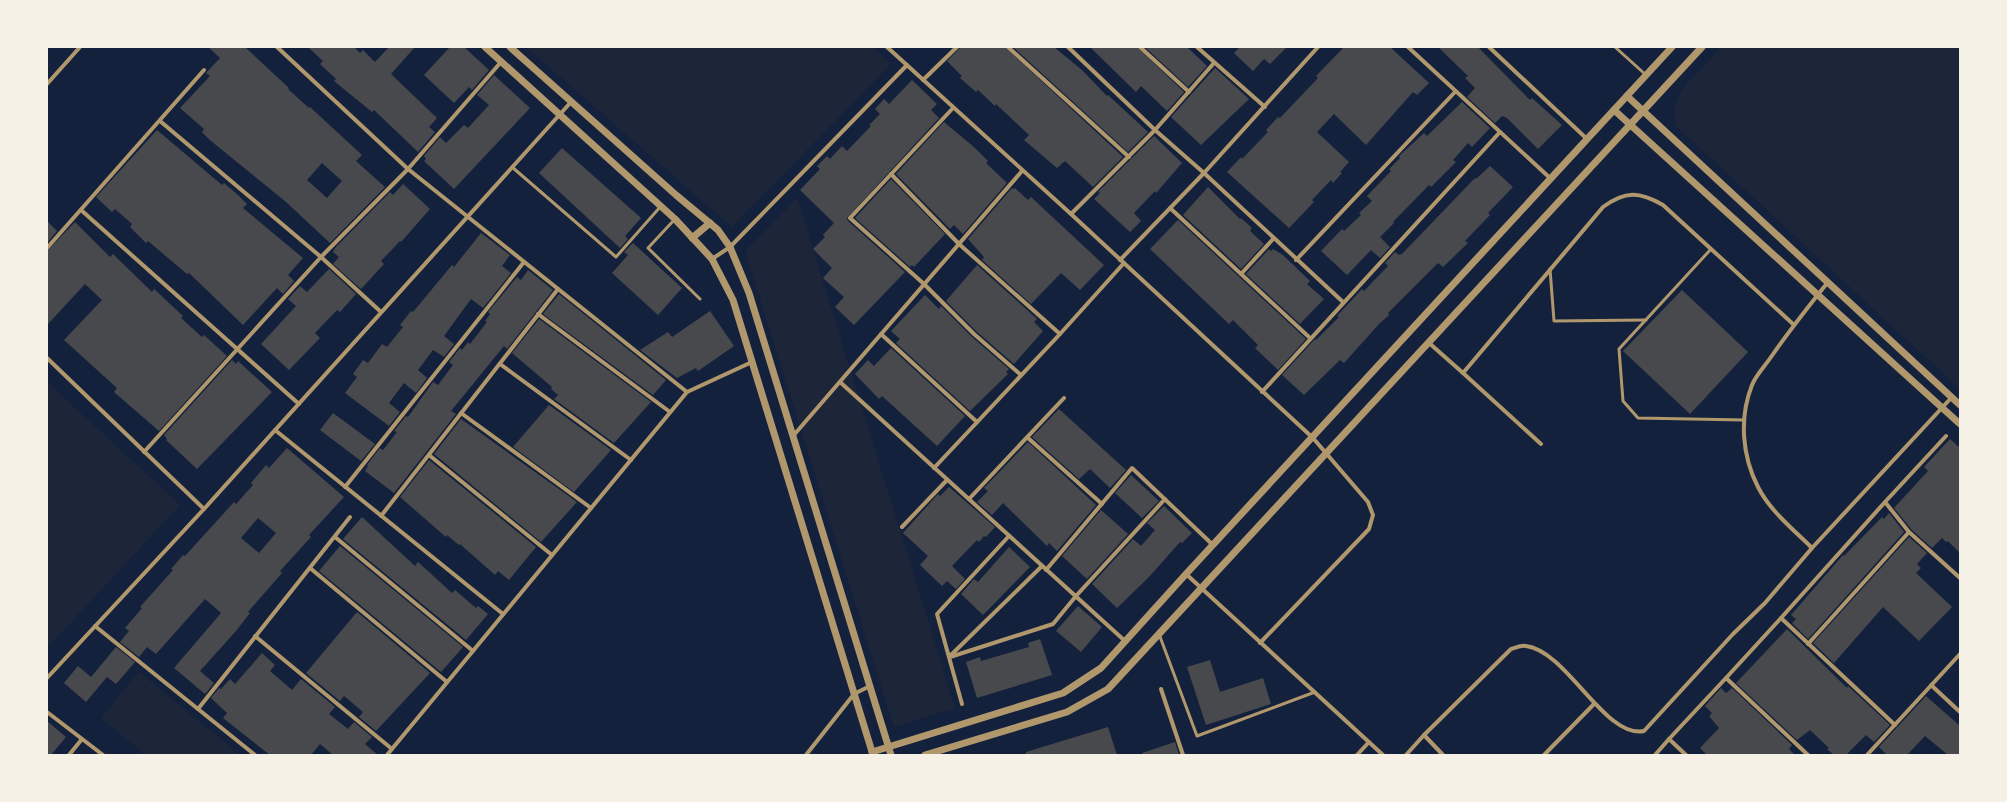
<svg xmlns="http://www.w3.org/2000/svg" width="2007" height="802" font-family="Lato,sans-serif">
<style>
.green{fill:#1d2539}
.building{fill:#48494c;fill-rule:evenodd}
.lines{fill:none;stroke-linecap:round;stroke-linejoin:round}
.service{stroke:#b1986c;stroke-width:3}
.minor{stroke:#b1986c;stroke-width:4}
.tertiary{stroke:#b1986c;stroke-width:7}
</style>
<rect width="100%" height="100%" fill="#14213d"/>
<g class="green">
<polygon points="526,47 872,47 891,64 732,227"/>
<polygon points="1721,47 1960,47 1960,389 1675,125 1674,106 1685,86"/>
<polygon points="797,198 955,708 894,727 745,251"/>
<polygon points="47,382 180,505 47,648"/>
<polygon points="139,672 240,755 146,755 101,718"/>
</g>
<g class="building">
<path d="M 208,47 L 245,47 L 289,88 L 288,89 L 309,108 L 310,107 L 362,155 L 356,161 L 385,187 L 330,243 L 286,202 L 211,141 L 202,132 L 204,129 L 180,108 L 210,76 L 206,73 L 220,58 ZM 322,163 L 342,181 L 327,198 L 307,180 Z"/>
<polygon points="308,47 354,47 360,53 363,50 375,62 389,47 415,47 391,74 437,118 429,127 435,132 418,152 374,110 372,112 334,81 336,79 320,64 323,61"/>
<polygon points="450,47 464,47 489,70 472,90 469,87 454,103 424,75"/>
<polygon points="961,47 1005,47 1123,157 1093,187 1065,161 1057,168 1024,140 1029,135 996,104 995,106 978,90 976,92 960,78 962,76 947,61"/>
<polygon points="1013,47 1054,47 1082,70 1107,96 1108,95 1148,132 1128,152"/>
<polygon points="1090,47 1137,47 1184,92 1167,111 1141,86 1136,92"/>
<polygon points="1145,47 1187,47 1207,66 1188,87"/>
<polygon points="1240,47 1287,47 1270,64 1264,59 1253,71 1234,53"/>
<polygon points="1344,47 1390,47 1429,83 1417,95 1413,92 1366,145 1334,114 1317,132 1349,162 1340,172 1342,173 1333,183 1331,180 1312,200 1314,202 1289,228 1227,172 1241,157 1242,159 1268,132 1266,130 1278,117 1280,118 1318,78 1316,76"/>
<polygon points="1438,47 1478,47 1530,100 1532,98 1562,125 1538,149 1507,118 1502,116 1495,123 1467,97 1475,88 1465,78 1468,76"/>
<polygon points="1215,68 1249,99 1201,145 1171,117"/>
<polygon points="494,75 530,108 454,189 424,161 426,159 424,156 440,137 446,143 464,125 468,128 489,105 477,95"/>
<polygon points="912,80 937,104 931,110 939,118 847,218 848,221 905,272 854,325 835,307 844,297 823,278 832,268 813,249 825,237 823,235 834,223 800,190 820,169 817,166 827,156 830,159 842,146 847,151 871,126 869,125 880,114 875,109 884,99 889,104"/>
<polygon points="1462,102 1490,128 1472,147 1468,143 1453,160 1456,162 1431,187 1429,185 1393,222 1394,223 1380,237 1390,247 1380,258 1371,250 1347,275 1321,251 1342,229 1344,231 1361,215 1359,213 1372,201 1367,196 1391,171 1389,169 1400,158 1399,156 1424,133 1427,136"/>
<polygon points="944,122 975,148 988,161 986,163 1007,183 963,234 954,225 950,229 896,174"/>
<polygon points="157,130 222,185 224,183 238,195 247,204 243,208 303,258 288,275 294,281 283,294 277,288 243,325 189,273 187,274 148,241 146,243 130,227 132,224 115,209 112,212 96,197"/>
<polygon points="1154,136 1182,163 1156,193 1155,191 1134,213 1141,221 1130,232 1094,199 1100,193 1098,192"/>
<polygon points="562,148 641,218 625,236 628,239 620,248 539,173"/>
<polygon points="1490,166 1513,187 1488,213 1490,215 1465,241 1468,243 1443,267 1438,263 1388,313 1389,315 1379,324 1344,363 1340,360 1304,395 1282,375 1315,339 1316,340 1339,317 1337,316 1362,289 1364,291 1388,266 1385,263 1395,252 1399,255 1402,254 1475,178 1476,179"/>
<polygon points="891,179 945,234 914,267 912,265 910,267 855,218"/>
<polygon points="403,184 430,209 401,242 400,241 381,261 384,264 361,289 333,264 339,257 333,252 335,248 390,192 393,195"/>
<polygon points="1208,187 1240,219 1241,218 1252,228 1250,231 1264,244 1241,269 1183,215"/>
<polygon points="1012,188 1013,189 1015,188 1028,200 1031,197 1104,265 1080,290 1061,273 1031,304 982,260 984,257 968,239"/>
<polygon points="1178,220 1306,339 1278,370 1255,348 1258,345 1233,320 1229,324 1150,249"/>
<polygon points="47,221 57,231 47,243"/>
<polygon points="75,222 110,257 113,254 152,292 154,289 183,316 181,318 202,337 204,335 227,356 159,431 114,392 117,388 64,340 102,300 85,284 47,325 47,251"/>
<polygon points="481,233 510,255 502,266 511,273 483,308 471,299 444,336 454,344 444,357 433,350 418,370 427,378 416,393 404,383 389,403 400,412 389,426 345,393 357,377 353,374 363,360 368,363 382,344 387,347 403,327 400,325 411,311 413,312 452,265 454,267"/>
<polygon points="633,243 682,288 658,315 612,273 628,255 624,252"/>
<polygon points="1269,249 1271,251 1273,249 1283,255 1310,281 1307,284 1324,299 1300,324 1246,274"/>
<polygon points="977,265 1026,309 1037,319 1034,322 1043,331 1014,364 976,331 946,301"/>
<polygon points="329,269 356,294 340,312 337,310 315,333 320,338 289,370 261,344 296,306 288,299 300,286 307,292"/>
<polygon points="528,270 553,290 507,349 504,346 451,411 456,414 394,493 365,471 368,466 367,465 380,448 383,450 397,432 394,431 406,416 408,417 433,382 438,385 453,365 449,362 460,348 462,350 468,342 470,344 487,322 485,321 490,314 488,312 517,277 521,280"/>
<polygon points="1682,290 1748,352 1690,414 1623,351"/>
<polygon points="559,294 666,380 653,395 543,314"/>
<polygon points="925,295 939,309 941,306 972,337 1009,369 1006,372 1008,374 970,411 896,343 900,339 891,331"/>
<polygon points="710,311 734,346 698,371 696,368 677,378 640,350 668,332 672,337"/>
<polygon points="539,319 651,402 614,443 554,399 558,395 551,389 552,387 512,353"/>
<polygon points="891,348 965,416 937,446 882,396 879,399 855,374 868,360 874,366"/>
<polygon points="232,360 236,364 238,361 272,392 197,469 166,440 167,439 164,435"/>
<polygon points="549,405 611,450 574,492 513,447"/>
<polygon points="1059,409 1126,470 1110,488 1090,469 1079,479 1032,437"/>
<polygon points="333,413 375,444 361,461 320,430"/>
<polygon points="461,419 577,502 541,542 434,454"/>
<polygon points="1950,439 1960,448 1960,553 1948,541 1946,542 1942,538 1932,548 1912,530 1894,508 1928,471 1924,467"/>
<polygon points="1028,442 1096,505 1057,551 1049,543 1047,546 1003,503 992,515 977,502 988,491 984,488"/>
<path d="M 287,448 L 344,497 L 309,535 L 311,537 L 280,571 L 282,573 L 248,612 L 250,613 L 236,631 L 200,671 L 214,683 L 205,694 L 174,668 L 221,613 L 205,599 L 156,654 L 147,647 L 139,657 L 120,642 L 129,631 L 125,628 L 142,608 L 140,607 L 173,570 L 171,569 L 183,555 L 185,556 L 234,502 L 236,504 L 253,485 L 251,483 L 266,465 L 269,468 ZM 258,518 L 276,533 L 259,553 L 241,538 Z"/>
<polygon points="429,460 536,547 509,580 498,571 495,575 460,544 459,545 447,535 446,537 439,531 400,497"/>
<polygon points="1131,475 1159,501 1142,518 1115,493"/>
<polygon points="949,487 995,527 986,537 984,536 979,542 977,540 952,566 965,579 956,589 947,581 942,586 920,565 928,556 903,533 938,494 940,496"/>
<polygon points="1164,506 1192,533 1182,543 1180,542 1149,577 1117,608 1092,584 1133,539 1141,546 1155,530 1147,523"/>
<polygon points="1101,510 1128,534 1087,579 1062,556"/>
<polygon points="1889,513 1904,532 1808,639 1792,623 1796,619 1791,615 1843,555 1844,556 1882,517 1884,519"/>
<polygon points="362,517 415,566 418,562 452,593 455,590 476,608 478,606 488,614 466,640 343,539"/>
<polygon points="1909,537 1927,553 1917,564 1921,568 1916,573 1952,607 1919,641 1883,607 1834,663 1813,643"/>
<polygon points="340,546 463,647 441,672 319,571"/>
<polygon points="1009,547 1030,567 983,615 961,594 974,579 978,582"/>
<polygon points="1078,606 1102,627 1081,652 1056,631"/>
<polygon points="357,612 430,673 376,731 359,717 363,712 344,696 340,701 306,673"/>
<polygon points="1787,629 1847,688 1848,686 1890,725 1874,742 1866,735 1846,755 1834,755 1827,749 1829,748 1810,730 1797,740 1736,683"/>
<polygon points="1040,639 1052,675 977,698 966,662 980,657 981,661 1029,647 1028,643"/>
<polygon points="116,647 135,662 116,684 107,677 86,702 64,683 78,666 91,677"/>
<polygon points="262,653 275,665 270,671 292,690 301,679 335,707 329,714 348,729 354,722 372,737 365,744 378,755 333,755 320,744 311,755 270,755 223,718 227,713 211,698 219,688 221,689 230,679 235,684"/>
<polygon points="1210,660 1220,692 1263,678 1271,704 1206,725 1187,667"/>
<polygon points="1721,688 1726,693 1732,688 1792,745 1789,749 1795,755 1707,755 1700,748 1719,728 1709,716 1712,713 1705,706"/>
<polygon points="1926,696 1960,726 1960,755 1948,755 1925,736 1907,755 1887,755 1879,747"/>
<polygon points="47,721 66,737 51,755 47,755"/>
<polygon points="1108,727 1117,755 1026,755 1026,752"/>
<polygon points="1175,742 1179,755 1143,755 1142,753"/>
</g>
<g class="lines">
<g class="service">
<polyline points="1615,47 1646,75"/>
<polyline points="512,167 616,257 661,206"/>
<polyline points="675,219 648,248 700,299"/>
<polyline points="1711,249 1619,349 1623,401 1638,418 1744,420"/>
<polyline points="1550,269 1554,321 1646,320"/>
<polyline points="1159,634 1197,736 1315,692"/>
</g>
<g class="minor">
<polyline points="277,47 408,169 687,392"/>
<polyline points="887,47 1071,214 1313,438 1368,502 1373,515 1369,529 1260,643"/>
<polyline points="1008,47 1129,157"/>
<polyline points="1068,47 1155,130 1204,173 1343,302"/>
<polyline points="1140,47 1189,92"/>
<polyline points="1197,47 1265,107"/>
<polyline points="1408,47 1550,178"/>
<polyline points="1489,47 1587,139"/>
<polyline points="923,80 957,47"/>
<polyline points="47,84 80,47"/>
<polyline points="953,108 850,218 924,284 974,334 1021,375"/>
<polyline points="160,121 321,257 381,312"/>
<polyline points="891,174 959,244 1060,334"/>
<polyline points="1170,208 1310,338"/>
<polyline points="81,210 299,404"/>
<polyline points="1071,214 1155,130 1214,63"/>
<polyline points="47,248 204,70"/>
<polyline points="712,259 730,247 907,65"/>
<polyline points="1120,260 1204,173 1318,47"/>
<polyline points="1296,260 1455,92"/>
<polyline points="1241,274 1274,238"/>
<polyline points="538,314 670,412"/>
<polyline points="881,334 977,422"/>
<path d="M 1428,342 L 1463,373 L 1603,207 C 1625,191 1639,191 1663,205 L 1793,324"/>
<polyline points="47,358 204,509"/>
<polyline points="500,364 631,460"/>
<polyline points="1463,373 1541,444"/>
<polyline points="840,382 1125,641"/>
<polyline points="1262,392 1500,132"/>
<polyline points="461,413 591,508"/>
<polyline points="275,430 503,614"/>
<polyline points="793,436 1022,171"/>
<polyline points="1946,436 1885,502 1909,532 1960,578"/>
<polyline points="1028,438 1102,504"/>
<polyline points="144,452 321,257 408,169 501,62"/>
<polyline points="429,455 552,555"/>
<polyline points="934,468 1060,334 1124,263"/>
<polyline points="345,487 524,262"/>
<polyline points="969,499 1064,398"/>
<polyline points="1885,502 1781,618 1895,725"/>
<polyline points="381,516 558,289"/>
<polyline points="902,527 947,480"/>
<polyline points="335,537 473,651"/>
<path d="M 1812,548 C 1794,530 1770,511 1758,487 C 1742,456 1739,418 1752,385 C 1756,375 1765,366 1771,357 C 1789,331 1808,307 1828,282"/>
<polyline points="310,568 447,682"/>
<polyline points="1046,570 1132,468 1213,545"/>
<polyline points="1186,574 1383,755"/>
<polyline points="1781,618 1726,678 1808,755"/>
<polyline points="95,626 255,755"/>
<polyline points="255,636 392,749"/>
<polyline points="1808,644 1909,532"/>
<polyline points="951,655 1042,566"/>
<polyline points="950,657 1053,624 1076,596 1165,499"/>
<polyline points="47,678 204,509 571,102"/>
<polyline points="1931,685 1960,712"/>
<polyline points="1161,689 1183,755"/>
<polyline points="962,704 937,614 1009,536"/>
<polyline points="198,709 350,517"/>
<polyline points="47,712 103,755"/>
<polyline points="1424,735 1443,755"/>
<polyline points="69,755 82,739"/>
<polyline points="387,755 687,392 752,362"/>
<polyline points="806,755 854,694 870,686"/>
<polyline points="1357,755 1369,742"/>
<path d="M 1406,755 L 1424,735 L 1511,649 C 1515,648 1521,645 1526,646 C 1567,651 1605,739 1644,731 L 1733,634 L 1765,603 L 1812,548 L 1952,397"/>
<polyline points="1544,755 1594,704"/>
<polyline points="1655,755 1669,739"/>
<polyline points="1686,755 1669,739 1726,678"/>
<polyline points="1867,755 1960,654"/>
</g>
<g class="tertiary">
<polyline points="485,47 675,219 712,259 733,300 873,755"/>
<polyline points="510,47 676,195 718,230 730,247 749,293 891,755"/>
<polyline points="1627,96 1960,405"/>
<polyline points="1614,110 1960,424"/>
<polyline points="692,238 710,223"/>
<polyline points="872,752 1063,693 1101,668 1186,574 1672,47"/>
<polyline points="925,755 1067,712 1108,689 1702,47"/>
</g>
</g>
<rect width="2007" height="802" fill="none" stroke="#f6f1e7" stroke-width="96"/>
</svg>
